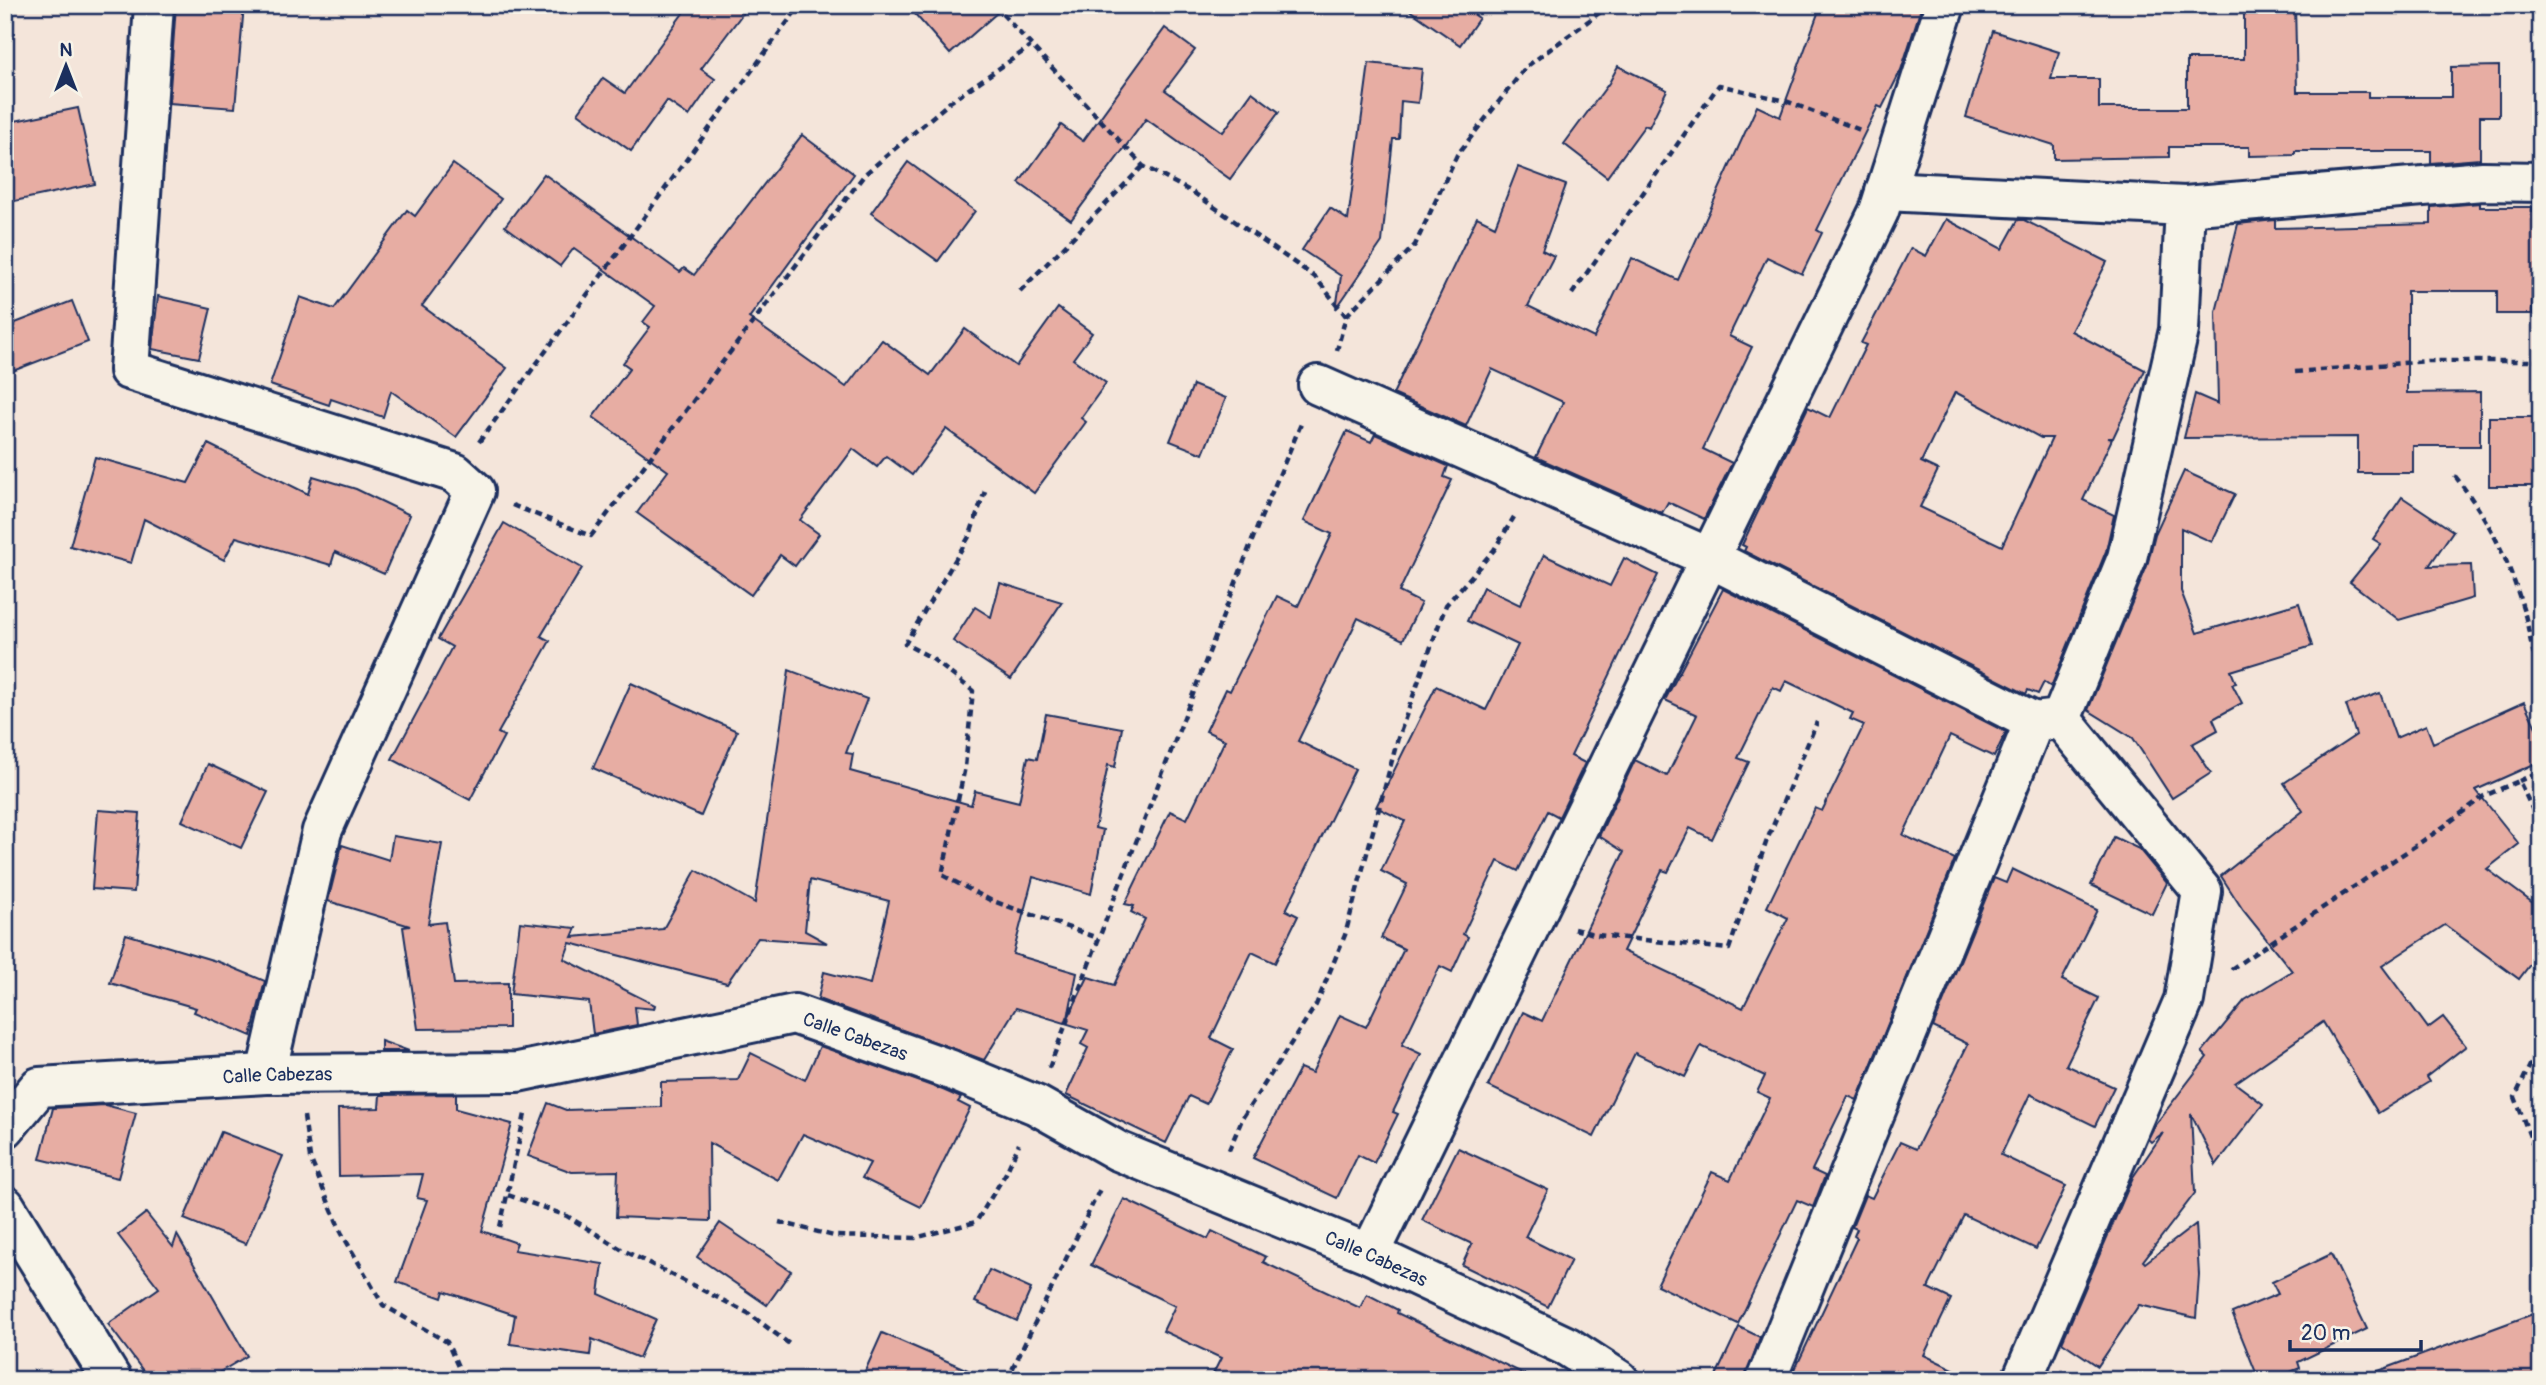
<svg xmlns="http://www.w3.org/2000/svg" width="2546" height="1385" font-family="Pangolin,sans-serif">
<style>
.building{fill:#e7ada3;stroke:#1b2f5e;stroke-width:2;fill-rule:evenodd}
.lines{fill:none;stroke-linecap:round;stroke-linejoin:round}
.street-casing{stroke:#1b2f5e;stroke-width:44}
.path{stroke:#1b2f5e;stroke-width:4.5;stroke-dasharray:7 5;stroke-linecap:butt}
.street{stroke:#f7f3e8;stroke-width:38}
.labels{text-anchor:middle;stroke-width:7;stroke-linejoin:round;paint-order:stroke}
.street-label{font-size:19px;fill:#1b2f5e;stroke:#f7f3e8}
</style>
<rect width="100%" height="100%" fill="#f4e5da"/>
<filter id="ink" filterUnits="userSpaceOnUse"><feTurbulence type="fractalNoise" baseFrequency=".0143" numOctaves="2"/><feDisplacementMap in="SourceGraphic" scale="14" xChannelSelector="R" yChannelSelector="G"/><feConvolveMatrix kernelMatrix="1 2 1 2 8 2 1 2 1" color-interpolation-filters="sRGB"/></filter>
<g filter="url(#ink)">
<g class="building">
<polygon points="176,5 244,5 235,108 169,103"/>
<polygon points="689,5 749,5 701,69 715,79 689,116 667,101 631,151 578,113 603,78 625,93"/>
<polygon points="907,5 1006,5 950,54"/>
<polygon points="1402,5 1461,5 1479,18 1460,45"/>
<polygon points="1821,5 1922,5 1901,70 1882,108 1878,106 1817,230 1822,233 1802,274 1767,257 1729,336 1752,347 1703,449 1732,463 1704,519 1668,502 1662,513 1536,457 1563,402 1492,369 1466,426 1393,394 1477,217 1495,226 1518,167 1566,185 1542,250 1554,256 1528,306 1594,338 1632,258 1678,280 1757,106 1780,117"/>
<polygon points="2244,5 2295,5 2297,92 2368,92 2368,97 2451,97 2451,67 2499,66 2499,116 2480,116 2480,159 2431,163 2431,151 2295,151 2295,155 2249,156 2249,147 2169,147 2169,157 2054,159 2054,145 1966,117 1993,31 2059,52 2051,79 2099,79 2099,108 2187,108 2187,59 2244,59"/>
<polygon points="1165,28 1195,50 1165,90 1223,132 1252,92 1279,112 1230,179 1146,119 1071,220 1019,183 1061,125 1083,141"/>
<polygon points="1369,63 1422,69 1418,103 1401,101 1399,139 1393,139 1382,242 1336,309 1341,276 1302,250 1330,208 1348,220"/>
<polygon points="1618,66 1667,90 1649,127 1645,125 1607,177 1564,144 1609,83"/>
<polygon points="78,108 95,184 5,203 5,123"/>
<polygon points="802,135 854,174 749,318 846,387 882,340 930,375 965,329 1016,366 1058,308 1092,333 1073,359 1106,383 1081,418 1086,422 1034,493 946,429 912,475 886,456 877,467 853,449 800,520 819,534 795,566 780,555 751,595 637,513 668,471 593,417 630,368 623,363 650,327 643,322 655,306 574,248 560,266 505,226 544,174 680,272 684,268 694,275"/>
<polygon points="908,162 975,211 938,261 871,213"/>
<polygon points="453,164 501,199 422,306 507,368 456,437 391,391 383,417 331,399 329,405 270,385 300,297 334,309 407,210 415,216"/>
<polygon points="2480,203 2480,207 2532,207 2532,212 2541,212 2541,281 2532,281 2532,314 2497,314 2497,291 2407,291 2407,393 2480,392 2480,446 2413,446 2413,473 2358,473 2358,437 2184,438 2195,394 2218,404 2216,312 2238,224 2275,220 2275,228 2431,224 2431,207"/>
<path d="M 1946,219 L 2002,249 L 2018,220 L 2024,220 L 2107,262 L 2071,331 L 2145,370 L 2113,438 L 2108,438 L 2112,439 L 2083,500 L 2114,515 L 2106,551 L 2051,687 L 2044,682 L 2038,694 L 2028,690 L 2026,694 L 1744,551 L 1746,547 L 1742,545 L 1808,407 L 1830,418 L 1866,345 L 1861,343 L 1911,248 L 1926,256 ZM 1955,392 L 2041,438 L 2052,438 L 2002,546 L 1920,507 L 1938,470 L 1921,462 Z"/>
<polygon points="158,296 211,308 199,358 152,349"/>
<polygon points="72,301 88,342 5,374 5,327"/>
<polygon points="1193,385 1226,398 1203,454 1170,441"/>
<rect x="2489" y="417" width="52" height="69"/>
<polygon points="1347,431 1371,442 1375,434 1448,466 1444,477 1452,480 1399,592 1421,603 1403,640 1358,618 1298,741 1355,769 1286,910 1298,916 1275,963 1252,952 1211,1038 1233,1049 1206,1104 1189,1096 1166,1143 1066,1095 1088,1048 1081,1044 1088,1030 1016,1008 984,1060 818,999 824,972 870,984 889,901 810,880 805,931 827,943 758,938 727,983 570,943 564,959 655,1005 654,1009 635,1007 637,1025 593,1034 589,1002 511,994 520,922 576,928 572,937 663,929 696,870 755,903 789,670 867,699 846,753 853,754 850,771 971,805 975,791 1019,802 1028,757 1037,759 1046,714 1122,728 1115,767 1108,765 1095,828 1103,830 1091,894 1033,877 1013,954 1077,973 1068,1018 1088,977 1114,985 1145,919 1131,912 1134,906 1125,904 1170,811 1187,819 1225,740 1206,731 1226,689 1230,691 1277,596 1298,606 1332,534 1304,521"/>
<polygon points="208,444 308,494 313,476 356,489 410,515 384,574 335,552 331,565 236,537 224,560 144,519 131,563 70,546 95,457 188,483"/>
<polygon points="2184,471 2235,494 2212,542 2181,528 2181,591 2197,633 2299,603 2312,646 2231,671 2236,683 2232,684 2242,703 2213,719 2218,730 2192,744 2211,773 2172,798 2133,738 2088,710 2147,566 2155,534"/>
<polygon points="2402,497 2453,531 2429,566 2471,565 2473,598 2399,620 2350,582 2381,544 2373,539"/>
<polygon points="504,523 582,568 541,636 550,641 498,733 504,736 470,800 392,759 452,647 438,639"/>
<polygon points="1544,555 1610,586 1624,558 1658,575 1571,756 1585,763 1559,817 1548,811 1518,871 1498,861 1463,934 1468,937 1452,972 1440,966 1402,1045 1421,1054 1393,1112 1398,1114 1374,1163 1358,1155 1337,1198 1253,1158 1300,1068 1312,1073 1340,1015 1366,1027 1404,949 1381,938 1407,884 1381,871 1405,821 1376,807 1436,686 1486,710 1518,645 1467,621 1483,587 1520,605"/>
<polygon points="1000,583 1062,602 1011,679 953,641 975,607 991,617"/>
<path d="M 1723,589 L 2006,732 L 1994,757 L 1950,736 L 1903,835 L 1955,859 L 1857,1100 L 1848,1096 L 1812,1170 L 1825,1176 L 1813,1207 L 1797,1200 L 1738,1324 L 1657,1285 L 1712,1172 L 1730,1180 L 1770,1098 L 1757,1092 L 1765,1076 L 1701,1046 L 1685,1077 L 1635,1053 L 1594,1137 L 1488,1086 L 1523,1012 L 1542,1021 L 1624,852 L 1599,836 L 1635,760 L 1667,776 L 1697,715 L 1665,700 ZM 1786,681 L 1853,713 L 1850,719 L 1864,725 L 1822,811 L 1815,808 L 1767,907 L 1788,918 L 1743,1008 L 1623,951 L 1662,870 L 1668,872 L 1690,828 L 1712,839 L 1749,762 L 1738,758 L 1773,687 L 1781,691 Z"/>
<polygon points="631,683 737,731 701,816 593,768"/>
<polygon points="2380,693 2396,738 2426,725 2433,743 2524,702 2541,738 2541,761 2476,790 2519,844 2487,869 2541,909 2541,950 2519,979 2445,925 2382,966 2428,1028 2443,1017 2466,1046 2426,1077 2429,1082 2378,1113 2323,1022 2235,1083 2263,1104 2216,1165 2191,1114 2195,1193 2143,1261 2145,1263 2196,1224 2199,1275 2196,1318 2139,1305 2098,1366 2062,1342 2133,1177 2163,1133 2151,1142 2148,1139 2155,1125 2207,1057 2202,1052 2245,1000 2292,971 2243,910 2221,876 2303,811 2284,783 2356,735 2346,705"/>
<polygon points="208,764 268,792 241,848 182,821"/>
<polygon points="98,810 140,813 134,892 92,889"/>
<polygon points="393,836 442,844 428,924 445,922 454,984 508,983 508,1028 418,1029 403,927 410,926 328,901 342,845 389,860"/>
<polygon points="2114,837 2139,849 2167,883 2152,914 2091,885"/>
<polygon points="2012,869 2097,910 2062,980 2099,998 2066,1065 2114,1087 2095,1126 2030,1094 2001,1155 2066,1186 2036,1249 1964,1215 1928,1288 1951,1299 1924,1355 1976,1380 1790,1380 1857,1238 1854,1236 1857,1229 1852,1227 1865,1195 1872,1198 1900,1142 1916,1149 1968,1044 1933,1027 1994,878 2006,883"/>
<polygon points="126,934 219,962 265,981 251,1036 194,1012 196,1008 110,983"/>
<polygon points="381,1041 409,1051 381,1051"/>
<polygon points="820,1046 943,1090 961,1098 958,1102 970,1108 921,1207 862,1178 870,1163 803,1134 778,1180 709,1143 710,1221 616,1217 618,1171 572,1172 528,1156 548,1103 566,1110 661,1107 661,1082 738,1080 751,1053 805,1080"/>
<polygon points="456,1094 456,1109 512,1124 482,1231 517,1243 514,1250 603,1264 599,1294 656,1319 639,1358 592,1339 590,1355 510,1344 515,1315 444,1291 442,1298 397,1282 427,1200 417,1198 423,1174 339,1176 338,1109 379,1108 380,1095"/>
<polygon points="105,1105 136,1113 118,1178 40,1159 53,1108"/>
<polygon points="221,1132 283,1156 246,1244 184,1219"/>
<polygon points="1458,1148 1548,1190 1525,1237 1571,1260 1548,1307 1462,1265 1472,1244 1422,1220"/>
<polygon points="1124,1199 1208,1239 1212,1231 1266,1257 1263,1262 1360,1308 1367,1294 1398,1310 1397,1313 1537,1380 1210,1380 1221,1358 1163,1331 1175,1306 1091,1265"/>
<polygon points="146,1213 173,1247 177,1235 247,1356 206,1380 150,1380 108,1324 159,1288 118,1235"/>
<polygon points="720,1223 791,1271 767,1305 697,1257"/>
<polygon points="2331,1254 2367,1329 2298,1362 2300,1368 2271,1380 2259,1380 2232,1313 2278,1294 2272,1282"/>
<polygon points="989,1270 1031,1289 1017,1321 975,1302"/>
<polygon points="2541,1311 2541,1380 2366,1380 2365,1376"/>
<polygon points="1739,1327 1760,1337 1745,1380 1714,1380"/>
<polygon points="882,1333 991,1380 861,1380"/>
</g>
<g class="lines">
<defs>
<g id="street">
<polyline points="154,5 129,370 455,473 475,491 322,831 266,1074"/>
<polyline points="2185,206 2483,181 2541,182"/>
<polyline points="1318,385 1708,557 2034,722"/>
<path id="s1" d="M 5,1128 L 39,1087 L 266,1074 L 518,1072 L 794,1014 L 951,1070 L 1036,1105 L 1118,1151 L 1370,1254 L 1568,1347 L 1619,1380"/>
<polyline points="5,1206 112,1380"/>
<polyline points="1370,1254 1879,211 1945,5"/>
<polyline points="1766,1380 2034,722 2061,719 2127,558 2179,330 2185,206 1885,191"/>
<polyline points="2022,1380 2184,1000 2202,891 2061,719"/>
</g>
</defs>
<use href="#street" class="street-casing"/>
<g class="path">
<polyline points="994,5 1143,166 1194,193 1315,277 1346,316 1337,350"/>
<polyline points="1020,291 1143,166"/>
<polyline points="1572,294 1719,85 1786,101 1863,131"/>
<polyline points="1346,316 1415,245 1457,155 1526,67 1610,5"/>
<polyline points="2295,372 2428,361 2541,361"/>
<polyline points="479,442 800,5"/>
<path d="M 2455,476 C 2488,519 2506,553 2522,605 C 2530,628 2530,651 2541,673"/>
<polyline points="985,491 970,535 905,644 930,657 973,691 965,767 942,875 990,900 1098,938"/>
<polyline points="512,505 591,536 865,174 950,102 1030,47"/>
<polyline points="2519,781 2541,771"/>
<polyline points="1574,929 1598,935 1729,949 1767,840 1817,722"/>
<polyline points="2231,969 2439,830 2484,796 2519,781 2541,827"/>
<polyline points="2541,1042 2515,1097 2541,1166"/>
<polyline points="1049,1068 1260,520 1301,424"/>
<polyline points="304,1116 310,1158 341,1232 383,1305 447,1342 464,1380"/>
<polyline points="1229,1150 1243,1117 1316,1005 1345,935 1398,738 1446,605 1494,550 1514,517"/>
<polyline points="508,1195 567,1216 621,1249 748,1313 792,1346"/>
<polyline points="779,1222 834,1236 915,1238 976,1222 1006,1173 1019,1144"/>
<polyline points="500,1227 525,1114"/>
<polyline points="1007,1380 1101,1187"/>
</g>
<use href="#street" class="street"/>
</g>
</g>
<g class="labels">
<g class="street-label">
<text dy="7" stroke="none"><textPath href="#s1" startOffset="880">Calle Cabezas</textPath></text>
<text dy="7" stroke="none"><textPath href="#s1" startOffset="292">Calle Cabezas</textPath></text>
<text dy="7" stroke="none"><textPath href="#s1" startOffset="1447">Calle Cabezas</textPath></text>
</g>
</g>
<rect width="2546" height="1385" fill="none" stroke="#f7f3e8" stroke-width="28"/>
<rect x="14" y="14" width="2518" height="1357" fill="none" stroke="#1b2f5e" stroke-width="2.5" filter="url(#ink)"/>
<g transform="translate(66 66)" stroke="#f7f3e8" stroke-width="5" paint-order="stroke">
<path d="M0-5L12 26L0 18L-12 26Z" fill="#1b2f5e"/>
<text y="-10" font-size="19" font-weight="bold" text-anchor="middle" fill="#1b2f5e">N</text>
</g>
<path d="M2290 1340v10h131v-10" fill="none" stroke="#1b2f5e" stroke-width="3.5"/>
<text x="2301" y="1340" font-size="21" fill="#1b2f5e" stroke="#f7f3e8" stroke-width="5" paint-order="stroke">20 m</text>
</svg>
